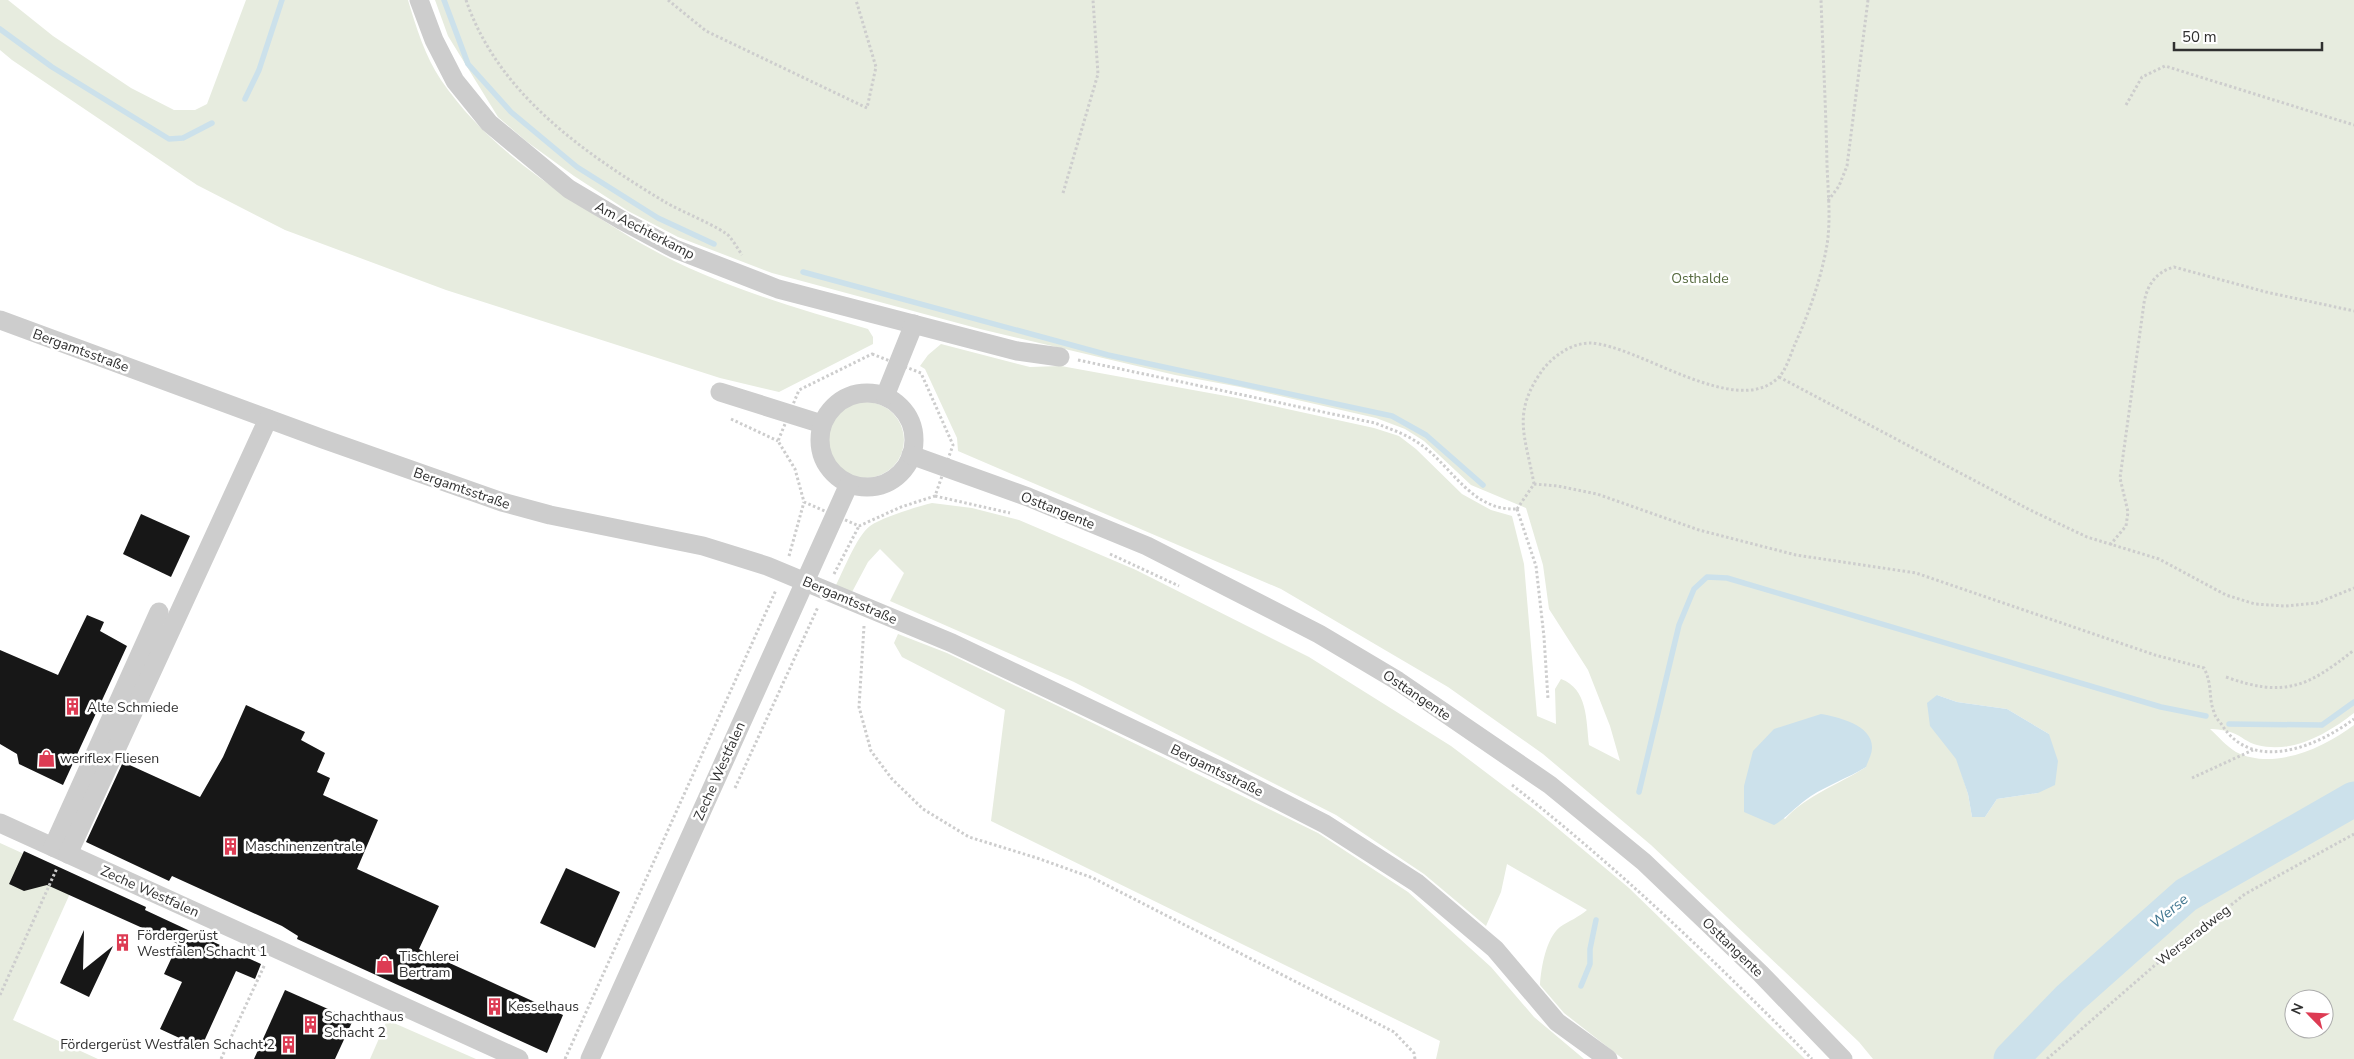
<svg xmlns="http://www.w3.org/2000/svg" width="2354" height="1059" font-family="'Nunito Sans',sans-serif">
<style>
.green{fill:#e7ecdf;fill-rule:evenodd}
.water{fill:#cce1eb}
.lines{fill:none;stroke-linecap:round;stroke-linejoin:round}
.stream{stroke:#cce1eb;stroke-width:5.5}
.river{stroke:#cce1eb;stroke-width:35}
.building{fill:#171717}
.path{stroke:#cdcdcd;stroke-width:3;stroke-dasharray:2.5 2.5;stroke-linecap:butt}
.minor{stroke:#cdcdcd;stroke-width:19}
.labels{text-anchor:middle;stroke-width:5;stroke-linejoin:round;paint-order:stroke}
.street-label{font-size:14px;fill:#303030;stroke:#fff}
.park-label{font-size:14px;fill:#566a3f;stroke:#fff}
.poi-label{font-size:14px;fill:#303030;stroke:#fff;text-anchor:start}
.water-label{font-size:15px;font-style:italic;fill:#41768f;stroke:#fff}
</style>
<rect width="100%" height="100%" fill="#fff"/>
<g class="green">
<path d="M 0,0 L 8,0 L 53,36 L 131,88 L 174,110 L 195,110 L 207,104 L 246,0 L 408,0 C 416,27 425,56 441,80 C 476,131 524,169 575,202 C 611,226 649,250 689,268 C 747,294 808,312 868,329 L 873,337 L 873,344 L 779,392 L 720,378 L 446,290 L 285,230 L 197,185 L 12,60 L 0,50 Z"/>
<path d="M 435,0 L 2354,0 L 2354,713 C 2327,734 2293,754 2257,745 C 2248,743 2241,736 2233,733 C 2226,730 2216,729 2210,729 C 2218,736 2226,746 2236,752 C 2273,771 2324,748 2354,725 L 2354,1059 L 1873,1059 L 1859,1042 L 1651,845 L 1543,754 L 1448,687 L 1281,589 L 958,451 L 957,438 L 925,369 L 920,366 L 928,355 L 941,344 L 1030,367 L 1061,366 L 1237,398 L 1374,428 L 1399,436 L 1416,449 L 1462,494 L 1491,510 L 1512,516 L 1524,564 L 1537,716 L 1556,724 L 1555,689 L 1561,679 C 1588,689 1586,720 1589,745 L 1620,761 L 1610,726 L 1588,670 L 1549,609 L 1543,565 L 1526,508 L 1471,485 L 1424,441 L 1405,429 L 1376,418 L 1240,387 L 1175,375 L 980,329 L 772,273 L 678,237 L 628,211 L 574,176 L 526,141 L 498,117 L 448,36 ZM 1937,695 L 1957,702 L 2007,709 L 2049,734 L 2038,793 L 1997,799 L 1985,817 L 1972,817 L 1968,794 ZM 1866,767 C 1838,785 1807,795 1785,819 L 1744,786 ZM 2294,999 L 2324,999 L 2324,1029 L 2294,1029 Z"/>
<circle cx="866" cy="440" r="38"/>
<path d="M 932,503 L 972,508 L 1019,520 L 1136,570 L 1309,657 L 1451,746 L 1537,811 L 1629,888 L 1805,1059 L 1623,1059 L 1564,1013 L 1540,985 C 1541,968 1546,938 1560,927 C 1569,921 1579,917 1587,910 L 1507,864 L 1501,892 L 1486,926 L 1424,874 L 1336,815 L 1074,682 L 890,601 L 904,573 L 880,549 L 868,562 L 852,592 L 835,587 C 844,570 856,537 870,526 C 883,517 916,507 932,503 Z"/>
<polygon points="898,634 947,653 1058,706 1318,833 1408,892 1491,967 1534,1017 1584,1059 1436,1059 1440,1041 991,821 1005,710 902,657 894,643"/>
<polygon points="0,843 77,878 13,1020 98,1059 0,1059"/>
<polygon points="387,1020 476,1059 370,1059"/>
</g>
<g class="water">
<polygon points="1937,695 1957,702 2007,709 2049,734 2058,761 2055,785 2038,793 1997,799 1985,817 1972,817 1968,794 1956,759 1930,726 1927,703"/>
<path d="M 1821,714 C 1838,717 1873,725 1872,748 C 1872,754 1868,761 1866,767 C 1848,778 1828,785 1811,796 C 1797,805 1788,817 1774,825 L 1744,812 L 1744,786 L 1753,751 L 1774,729 Z"/>
</g>
<g class="lines">
<g class="stream">
<polyline points="444,0 468,64 511,112 577,167 658,218 714,244"/>
<polyline points="0,29 52,67 169,139 183,138 212,123"/>
<polyline points="245,99 259,70 282,0"/>
<polyline points="803,272 1108,355 1392,416 1426,435 1483,485"/>
<polyline points="2229,724 2322,725 2354,702"/>
<polyline points="1639,792 1679,625 1694,589 1707,577 1727,578 2161,707 2206,716"/>
<polyline points="1581,986 1590,964 1590,949 1596,920"/>
</g>
<polyline class="river" points="2011,1059 2070,998 2186,895 2354,799"/>
</g>
<g class="building">
<polygon points="141,514 190,536 171,577 123,554"/>
<polygon points="87,615 104,622 100,631 127,646 63,785 19,764 17,754 0,744 0,650 58,675"/>
<polygon points="246,705 305,732 301,740 325,753 317,772 330,778 323,795 378,820 357,869 439,906 419,949 563,1015 547,1053 297,939 298,936 282,926 172,876 169,881 86,842 123,762 200,797 223,757"/>
<polygon points="24,851 146,907 145,910 261,964 255,979 236,971 201,1048 160,1029 182,982 164,974 178,944 47,885 24,891 9,884"/>
<polygon points="566,868 620,892 595,948 540,923"/>
<polygon points="84,930 83,970 113,946 89,997 60,983"/>
<polygon points="285,990 353,1020 335,1059 254,1059"/>
</g>
<g class="lines">
<g class="path">
<path d="M 466,0 C 498,94 584,153 665,202 C 678,210 722,228 729,236 C 734,242 738,249 742,255"/>
<polyline points="668,0 706,31 867,108 876,67 856,0"/>
<polyline points="2126,105 2142,77 2165,66 2354,125"/>
<polyline points="1063,193 1098,74 1093,0"/>
<polyline points="1828,201 1839,186 1847,166 1868,0"/>
<polygon points="872,354 921,373 953,445 935,496 901,507 859,526 804,502 795,469 778,441 799,390"/>
<path d="M 1078,360 L 1375,423 C 1390,429 1406,434 1420,444 C 1453,467 1471,511 1517,509"/>
<polyline points="1779,377 2030,510 2087,537 2159,559 2226,595 2255,604 2285,606 2317,603 2354,588"/>
<polyline points="731,419 778,441"/>
<path d="M 1534,484 L 1558,486 L 1597,494 L 1699,530 L 1796,555 L 1916,573 L 2155,655 L 2204,668 C 2213,686 2208,697 2214,712 C 2215,717 2219,721 2222,725 C 2253,774 2318,746 2354,719"/>
<polyline points="935,496 1010,513"/>
<path d="M 1517,509 L 1534,484 C 1525,434 1511,413 1544,368 C 1555,355 1572,343 1590,343 C 1639,345 1735,419 1778,378 C 1786,371 1791,353 1795,344 C 1809,313 1821,279 1827,245 C 1831,219 1828,191 1827,165 C 1826,110 1823,55 1821,0"/>
<polyline points="1517,509 1536,566 1544,637 1548,699"/>
<path d="M 2110,545 L 2126,526 L 2128,512 L 2120,478 L 2144,303 C 2147,285 2156,272 2174,267 L 2266,292 L 2354,311"/>
<polyline points="1110,554 1179,586"/>
<polyline points="789,556 804,502"/>
<polyline points="834,574 859,526"/>
<polyline points="864,626 859,707 871,751 892,779 923,809 969,837 1037,858 1093,878 1394,1032 1414,1053 1415,1059"/>
<path d="M 2226,677 C 2284,698 2308,687 2354,650"/>
<polyline points="2192,778 2253,750"/>
<path d="M 1512,785 C 1619,868 1717,963 1812,1059"/>
<polyline points="735,788 818,607"/>
<polyline points="0,995 57,868"/>
<polyline points="221,1059 265,964"/>
<polyline points="565,1059 776,590"/>
<polyline points="2047,1059 2154,966 2245,894 2354,834"/>
</g>
<g class="minor">
<polyline points="419,0 434,40 455,81 489,123 569,189 623,221 675,249 778,289 1017,351 1060,357"/>
<polyline points="0,320 323,439 502,502 550,515 703,546 767,566 952,643 1223,772 1325,824 1417,883 1495,949 1557,1022 1608,1059"/>
<polyline points="720,392 822,424"/>
<circle cx="867" cy="440" r="47"/>
<polyline points="885,396 914,324"/>
<polyline points="911,455 1028,497 1147,546 1319,634 1398,681 1550,785 1644,862 1760,973 1843,1059"/>
<polyline points="0,823 519,1059"/>
<polyline points="53,847 159,612"/>
<polyline points="68,854 268,419"/>
<polyline points="590,1059 849,484"/>
</g>
</g>
<defs>
<symbol id="building-bare" viewBox="-9 -9 18 18"><path d="M-4-6H4V6H1V3H-1V6H-4ZM-2.5-4.3h1.7v1.8h-1.7ZM.8-4.3h1.7v1.8H.8ZM-2.5-1h1.7V.8h-1.7ZM.8-1h1.7V.8H.8Z" fill="#dd3b53" stroke="#fff" stroke-width="2.5" paint-order="stroke"/></symbol>
<symbol id="shop-bare" viewBox="-9 -9 18 18"><path d="M-5-2.5h2.3a2.7 3.5 0 0 1 5.4 0H5L5.5 6h-11ZM-1.5-2.5h3a1.5 2.3 0 0 0-3 0Z" fill="#dd3b53" stroke="#fff" stroke-width="2.5" paint-order="stroke"/></symbol>
</defs>
<g fill-rule="evenodd">
<use href="#building-bare" x="60" y="694" width="25" height="25"/>
<use href="#shop-bare" x="34" y="746" width="25" height="25"/>
<use href="#building-bare" x="218" y="834" width="25" height="25"/>
<use href="#building-bare" x="110" y="930" width="25" height="25"/>
<use href="#shop-bare" x="372" y="952" width="25" height="25"/>
<use href="#building-bare" x="482" y="994" width="25" height="25"/>
<use href="#building-bare" x="298" y="1012" width="25" height="25"/>
<use href="#building-bare" x="276" y="1032" width="25" height="25"/>
</g>
<g class="labels">
<g class="street-label">
<text transform="translate(645 230) rotate(27)" y="5">Am Aechterkamp</text>
<text transform="translate(81 350) rotate(20)" y="5">Bergamtsstraße</text>
<text transform="translate(462 488) rotate(19)" y="5">Bergamtsstraße</text>
<text transform="translate(1058 510) rotate(22)" y="5">Osttangente</text>
<text transform="translate(850 600) rotate(23)" y="5">Bergamtsstraße</text>
<text transform="translate(1417 695) rotate(34)" y="5">Osttangente</text>
<text transform="translate(1217 770) rotate(26)" y="5">Bergamtsstraße</text>
<text transform="translate(719 771) rotate(-66)" y="5">Zeche Westfalen</text>
<text transform="translate(150 891) rotate(24)" y="5">Zeche Westfalen</text>
<text transform="translate(2193 935) rotate(-38)" y="5">Werseradweg</text>
<text transform="translate(1733 947) rotate(44)" y="5">Osttangente</text>
</g>
<g class="park-label">
<text x="1700" y="283">Osthalde</text>
</g>
<g class="poi-label">
<text x="87" y="712">Alte Schmiede</text>
<text x="60" y="763">weriflex Fliesen</text>
<text x="245" y="851">Maschinenzentrale</text>
<text x="137" y="940">Fördergerüst<tspan x="137" dy="16">Westfalen Schacht 1</tspan></text>
<text x="399" y="961">Tischlerei<tspan x="399" dy="16">Bertram</tspan></text>
<text x="508" y="1011">Kesselhaus</text>
<text x="324" y="1021">Schachthaus<tspan x="324" dy="16">Schacht 2</tspan></text>
<text x="275" y="1049" text-anchor="end">Fördergerüst Westfalen Schacht 2</text>
</g>
<g class="water-label">
<text transform="translate(2169 911) rotate(-40)" y="5">Werse</text>
</g>
</g>
<g transform="translate(2309 1014) rotate(294)"><circle r="24" fill="#ffffff" stroke="#acacac"/>
<path d="M0-4L9 19L0 12L-9 19Z" fill="#dd3b53"/>
<text y="-8" font-size="14" font-weight="bold" text-anchor="middle" fill="#303030">N</text>
</g>
<path d="M2174 42v8h148v-8" fill="none" stroke="#303030" stroke-width="2.5"/>
<text x="2182" y="42" font-size="15" fill="#303030" stroke="#ffffff" stroke-width="4" paint-order="stroke">50 m</text>
</svg>
